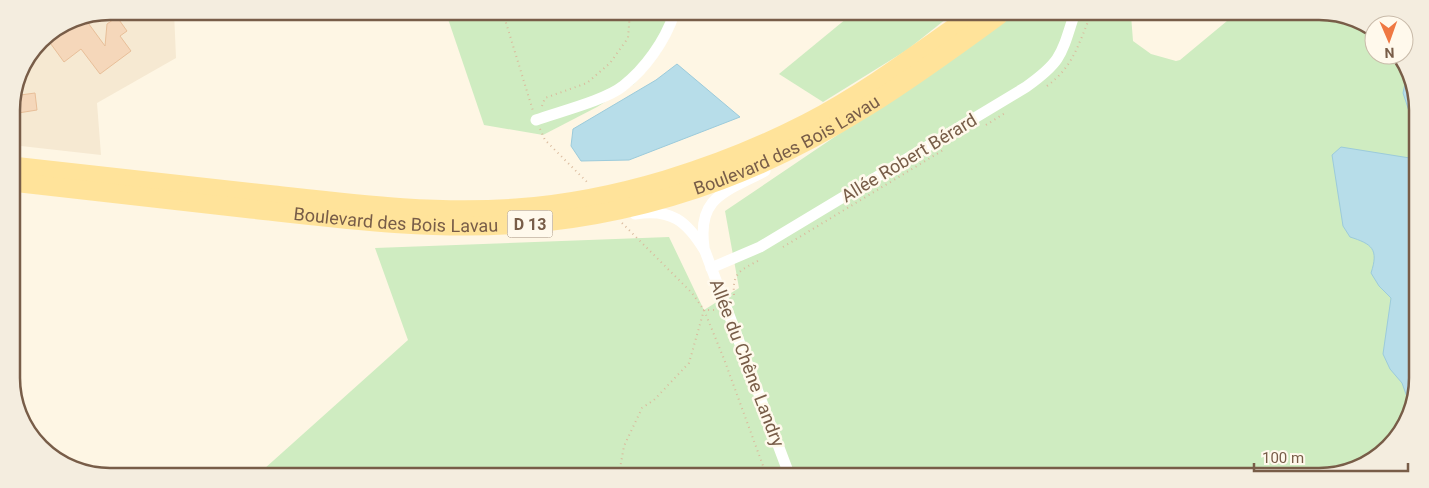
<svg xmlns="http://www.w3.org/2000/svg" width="1429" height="488" font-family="Roboto,sans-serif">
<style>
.residential{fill:#f6e9d2}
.green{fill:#cfecc1}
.water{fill:#b7dde9;stroke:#9ccbdb}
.building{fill:#f5d7ba;stroke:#e8bf99}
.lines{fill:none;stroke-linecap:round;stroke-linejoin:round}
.path{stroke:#daba9d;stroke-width:2;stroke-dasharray:1 4;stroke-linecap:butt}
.street{stroke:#fff;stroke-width:11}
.primary{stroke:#ffe39a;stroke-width:19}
.labels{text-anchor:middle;stroke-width:5;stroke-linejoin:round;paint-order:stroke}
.shield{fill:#fff9ec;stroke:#a08c79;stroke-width:1}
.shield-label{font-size:16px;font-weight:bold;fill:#785d48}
.street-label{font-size:18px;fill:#785d48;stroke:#fff9ec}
.rim{fill:none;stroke:#785d48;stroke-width:2.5}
</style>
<rect width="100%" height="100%" fill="#fef6e4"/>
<polygon class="residential" points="110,11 174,12 176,58 97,103 101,155 12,145 11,103 22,66 45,36 72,19"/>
<g class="green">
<polygon points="446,13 675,14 660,53 634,84 597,107 543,135 484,125"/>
<polygon points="852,14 951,15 907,50 823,102 779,74"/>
<polygon points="1015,15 1131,15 1133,41 1151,54 1176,61 1180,60 1233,16 1339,16 1360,23 1374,32 1374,55 1398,55 1417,96 1413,410 1379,456 1326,477 845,475 830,470 815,475 250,472 264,469 408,340 375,248 669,237 704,310 739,288 725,211"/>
</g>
<g class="water">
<polygon points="677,64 740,117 629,160 581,161 571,146 573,129 656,80"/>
<polygon points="1407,75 1417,96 1417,120 1411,117 1403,93"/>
<path d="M 1341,147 L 1416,159 L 1412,411 L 1402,383 L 1390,369 L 1383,354 L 1391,298 L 1379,286 L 1371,273 C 1379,249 1372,244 1350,237 L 1343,226 L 1332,155 Z"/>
</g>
<g class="building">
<polygon points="83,16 105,46 107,24 117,17 127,31 120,36 131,51 100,74 81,49 64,62 48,40"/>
<polygon points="35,93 37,110 12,114 13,96"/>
</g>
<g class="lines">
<g class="path">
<polyline points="503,13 533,111"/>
<path d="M 1047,86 C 1074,66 1078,44 1091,15"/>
<polyline points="542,106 545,98 587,83 610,63 628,38 630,13"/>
<polyline points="986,125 1005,113"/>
<polyline points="540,129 545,140 588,183"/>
<polyline points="622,223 692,293 704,310 724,359 766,474"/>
<polyline points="783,247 945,149"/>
<path d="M 734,295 C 732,271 742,270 761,259"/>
<polyline points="619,474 624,446 642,408 654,400 689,363 704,310 716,310"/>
<polyline points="1252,476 1262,476"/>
<polyline points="1266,476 1302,476 1358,464"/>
</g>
<g class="street">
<path d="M 536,120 C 558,112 606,100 623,86 C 645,69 665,41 674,14"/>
<path d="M 635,214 C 671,208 687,221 705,251 L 789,474"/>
<path d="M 704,247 C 697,196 726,192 765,171"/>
<path d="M 711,268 L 760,247 L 1026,87 C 1061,62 1061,56 1074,15"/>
</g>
<g class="primary">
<path d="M 12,166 C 99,175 186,185 274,195 C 355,204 435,214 516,208 C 615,201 719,168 807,123 C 865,93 918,53 972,15"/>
<path id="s1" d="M 12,182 C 92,191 171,200 251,209 C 341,219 432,231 522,224 C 589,219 659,203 721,180 C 824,142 912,79 999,15"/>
</g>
</g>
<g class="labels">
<rect class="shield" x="507.5" y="210.5" width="45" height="27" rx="4"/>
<g class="shield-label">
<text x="530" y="230">D 13</text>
</g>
<g class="street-label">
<text dy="6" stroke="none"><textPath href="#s1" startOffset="791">Boulevard des Bois Lavau</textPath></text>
<text transform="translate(909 158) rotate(-31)" y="6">Allée Robert Bérard</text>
<text dy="6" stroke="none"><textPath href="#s1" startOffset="386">Boulevard des Bois Lavau</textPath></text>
<text transform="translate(747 363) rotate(69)" y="6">Allée du Chêne Landry</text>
</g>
</g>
<path d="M0 0H1429V488H0ZM110 20H1319A90 90 0 0 1 1409 110V378A90 90 0 0 1 1319 468H110A90 90 0 0 1 20 378V110A90 90 0 0 1 110 20Z" fill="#f4eddf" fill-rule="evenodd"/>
<path class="rim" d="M110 20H1319A90 90 0 0 1 1409 110V378A90 90 0 0 1 1319 468H110A90 90 0 0 1 20 378V110A90 90 0 0 1 110 20Z"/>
<g transform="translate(1389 40) rotate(178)"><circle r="24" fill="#fff9ec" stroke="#c9bbaa"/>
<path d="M0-4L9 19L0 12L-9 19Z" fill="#ef7842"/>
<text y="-8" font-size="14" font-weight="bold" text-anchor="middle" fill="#785d48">N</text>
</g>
<path d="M1254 463v8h154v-8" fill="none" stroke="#785d48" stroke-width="2.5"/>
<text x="1262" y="463" font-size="15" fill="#785d48" stroke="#fff9ec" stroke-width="4" paint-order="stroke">100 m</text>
</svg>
